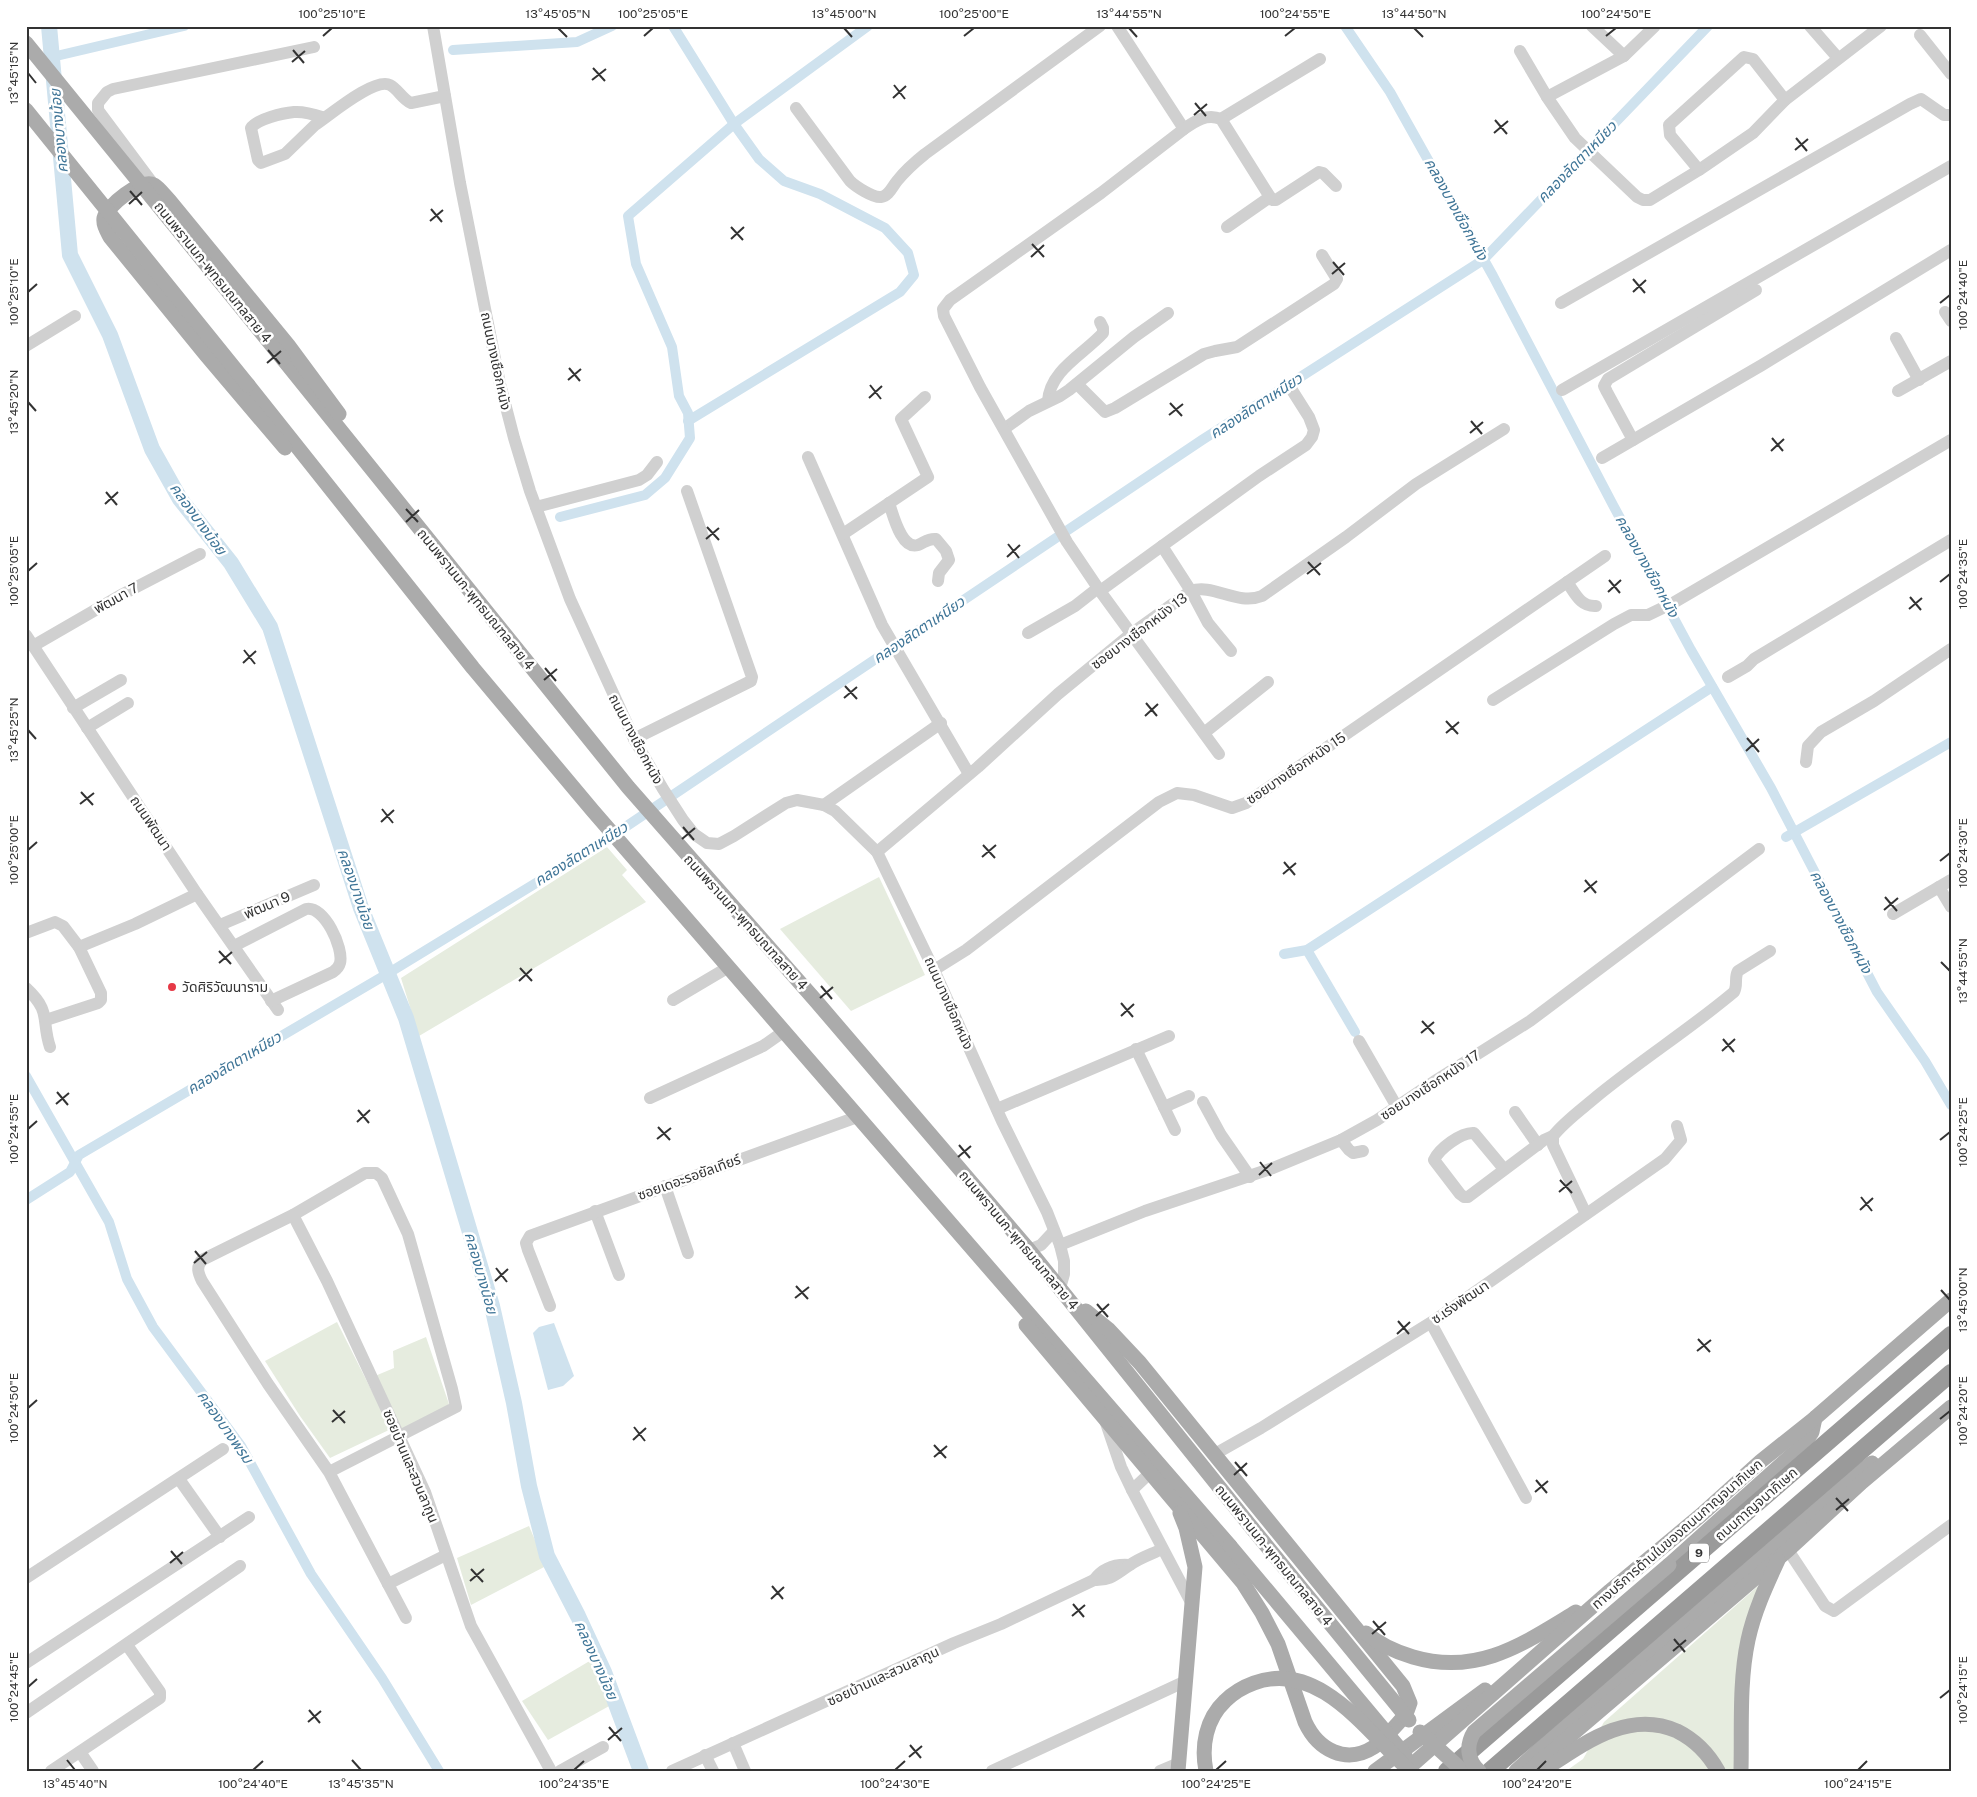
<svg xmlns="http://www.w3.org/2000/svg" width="1977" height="1797" font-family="'Public Sans','Noto Sans Thai',sans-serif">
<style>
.green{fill:#e6ecdf}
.water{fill:#cfe2ee}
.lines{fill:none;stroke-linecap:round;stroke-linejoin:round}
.canal{stroke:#cfe2ee;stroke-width:10}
.river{stroke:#cfe2ee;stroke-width:16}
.minor{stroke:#d0d0d0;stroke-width:12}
.major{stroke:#ababab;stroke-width:15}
.highway{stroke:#9a9a9a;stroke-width:18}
.major-bridge{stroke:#ababab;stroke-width:15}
.ticks{fill:none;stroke:#333;stroke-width:2}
.poi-dot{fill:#e63946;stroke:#fff;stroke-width:2}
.labels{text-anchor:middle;stroke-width:5;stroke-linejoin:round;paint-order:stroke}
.shield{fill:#fff;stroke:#707070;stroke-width:1}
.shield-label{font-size:12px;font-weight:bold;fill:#333}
.street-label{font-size:14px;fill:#333;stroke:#fff}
.poi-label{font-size:14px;fill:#333;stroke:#fff;text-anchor:start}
.water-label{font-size:15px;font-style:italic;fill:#3f7597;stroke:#fff}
.neatline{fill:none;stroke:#333;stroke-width:2}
.ticks-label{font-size:12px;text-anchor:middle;fill:#333}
</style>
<rect width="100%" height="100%" fill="#fff"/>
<g class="green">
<polygon points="607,847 627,870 622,875 646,902 419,1036 401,978"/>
<polygon points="879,877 925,975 851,1011 780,929"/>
<polygon points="337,1322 391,1429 330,1458 300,1416 265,1361"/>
<polygon points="426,1337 449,1404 442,1409 402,1429 375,1376 394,1368 393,1351"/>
<polygon points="529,1526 546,1566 471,1605 457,1558"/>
<polygon points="1758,1586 1760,1588 1736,1771 1566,1771 1583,1759 1604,1722"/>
<polygon points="593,1659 600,1672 611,1705 548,1740 522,1701"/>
</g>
<polygon class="water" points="554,1323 574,1376 563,1386 548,1390 533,1333 539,1327"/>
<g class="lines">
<g class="canal">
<polyline points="673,26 734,124 759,159 784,181 820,194 885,228 908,253 914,275 900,292 688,421"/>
<polyline points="1345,26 1390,92 1493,276 1613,505 1691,650 1771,788 1877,992 1925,1061 1951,1105"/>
<polyline points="453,50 577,42 612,26"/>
<polyline points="52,57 184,26"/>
<polyline points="560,517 645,495 665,478 690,438 688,413 679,396 672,347 636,264 628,216 734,124 868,26"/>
<polyline points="1786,837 1951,742"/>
<polyline points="1307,950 1355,1032"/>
<polyline points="1284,954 1307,950 1712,687"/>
<polyline points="26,1076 109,1222 127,1279 153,1327 241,1446 311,1574 382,1678 439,1771"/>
<polyline points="26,1200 70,1172 79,1155 387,974 600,844 1202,440 1483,260 1708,26"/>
</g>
<polyline class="river" points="49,26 70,255 110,335 152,449 180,499 231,563 270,627 361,908 406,1018 492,1306 514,1403 529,1486 547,1556 578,1616 604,1672 641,1771"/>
<g class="minor">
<polyline points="433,26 460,183 500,384 514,438 530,491 570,599 634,739 663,789 683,820 694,834 707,843 719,844 734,836 786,803 797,800 824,805 835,811 877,852 934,970 1002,1121 1047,1212 1060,1245 1064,1261 1064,1274 1060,1288"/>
<polyline points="1117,26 1184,129"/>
<polyline points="1592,26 1624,56"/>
<polyline points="1810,26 1838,58"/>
<polyline points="1920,35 1951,74"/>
<polyline points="1520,51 1547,97 1575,138 1637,197 1643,200 1650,200 1699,170 1753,133 1785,100 1881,26"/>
<polyline points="1547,97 1624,56 1655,26"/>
<path d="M 796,108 L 850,181 C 855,186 873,198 881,197 C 889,196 892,187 897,181 C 905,171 915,162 925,154 L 1100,26"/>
<path d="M 325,118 C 316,115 305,111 294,112 C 283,113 257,119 251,128 L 258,160 L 261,163 L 285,154 L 315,125 C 329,116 374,77 390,85 C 398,89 402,99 411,103 L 445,96"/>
<polyline points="1221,119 1320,59"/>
<polyline points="1699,170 1670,135 1669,125 1744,57 1753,59 1785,100"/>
<polyline points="154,185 98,110 98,103 107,92 113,89 314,47"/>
<polyline points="1227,227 1270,197 1272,200 1276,200 1319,172 1323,173 1336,186"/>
<polyline points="1561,303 1910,104 1921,99 1944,115 1951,115"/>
<polyline points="1945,312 1951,321"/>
<polyline points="1896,338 1919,380"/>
<polyline points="26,346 75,316"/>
<polyline points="1077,384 1105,412 1115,408 1204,354 1215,351 1237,347 1334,284 1337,279 1322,255"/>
<polyline points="1562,390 1951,166"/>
<polyline points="1898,391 1951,361"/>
<path d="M 1048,401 C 1050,370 1084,354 1103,333 L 1103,328 L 1100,322"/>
<polyline points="1004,429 1029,411 1060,396 1069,390 1134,337 1168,313"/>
<polyline points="1633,440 1607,392 1604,386 1608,379 1756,290"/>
<polyline points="808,457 882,625 969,774"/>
<polyline points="1602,458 1762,365 1951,250"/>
<path d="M 889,503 C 893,514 901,550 918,545 C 924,543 928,538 936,539 L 946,551 L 949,560 L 939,573 L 938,581"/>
<polyline points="536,507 639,480 647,475 657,462"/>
<polyline points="843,534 928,477 901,419 925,397"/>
<path d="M 1567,582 C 1575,593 1580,607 1596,606"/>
<polyline points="1100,591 1162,546"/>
<polyline points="1028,633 1075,606 1098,588"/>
<polyline points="26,635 197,894 278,1010"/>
<polyline points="33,646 123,594 200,554"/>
<polyline points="1231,651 1208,623 1191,591 1162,546 1259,476 1306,445 1312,437 1314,430 1309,417 1290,387"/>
<polyline points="1728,677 1747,666 1754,659 1951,540"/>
<polyline points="1493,700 1614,624 1631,615 1648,615 1673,603 1951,440"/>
<polyline points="73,708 121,680"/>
<polyline points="87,728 128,703"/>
<polyline points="1204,733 1268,682"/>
<polyline points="634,739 751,681 752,677 687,491"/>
<path d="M 1219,754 L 1100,591 L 1067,542 L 980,387 L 944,316 L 943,309 L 950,300 L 1101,193 L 1184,129 C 1195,121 1207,113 1221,119 L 1270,197"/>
<polyline points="1806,762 1808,746 1821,732 1874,701 1951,649"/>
<polyline points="824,805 941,723"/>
<path d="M 877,852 L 978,767 L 1058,694 L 1131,634 L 1191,591 C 1213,583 1237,606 1262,596 L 1346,537 L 1416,484 L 1504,429"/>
<polyline points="1939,887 1951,907"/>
<polyline points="1893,914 1951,880"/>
<polyline points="220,925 314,885"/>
<polyline points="26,933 55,922 63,926 79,947 135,924 197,894"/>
<path d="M 234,946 L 306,909 C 324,905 344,948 340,963 C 339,967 336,970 333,972 L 271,1001"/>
<polyline points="934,970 966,950 1159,802 1177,793 1194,795 1232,808 1246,803 1605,556"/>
<path d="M 26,988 C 52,1012 41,1020 50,1047"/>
<polyline points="673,1000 727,968"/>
<polyline points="46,1020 98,1003 101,1000 101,993 79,947"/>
<polyline points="1359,1041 1397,1107"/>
<polyline points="1136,1049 1175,1130"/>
<polyline points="650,1098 763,1046 783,1032"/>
<polyline points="1203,1102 1221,1135 1250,1177"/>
<polyline points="1164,1107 1189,1096"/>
<polyline points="997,1109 1169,1036"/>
<polyline points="1515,1112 1538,1145"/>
<polyline points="1341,1140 1349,1150 1353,1153 1363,1151"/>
<path d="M 1504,1169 L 1474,1133 C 1461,1132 1439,1149 1434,1160 L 1460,1194 L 1464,1197 L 1468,1197 L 1544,1140 L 1553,1136"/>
<polyline points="665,1186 688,1253"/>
<polyline points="595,1211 619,1275"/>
<path d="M 1586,1214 L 1553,1145 L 1553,1136 C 1565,1121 1582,1109 1596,1097 C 1641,1060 1690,1029 1734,992 C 1738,985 1734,978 1738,971 L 1770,951"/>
<polyline points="293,1215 327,1281 425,1492 471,1626 551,1771"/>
<polyline points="1060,1245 1145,1211 1273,1168 1341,1140 1377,1120 1438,1079 1530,1021 1759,849"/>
<polyline points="1029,1250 1041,1245 1054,1231"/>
<polyline points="550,1306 528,1250 526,1243 530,1236 857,1117"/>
<polyline points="1431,1323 1526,1498"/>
<polyline points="1106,1423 1121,1467 1132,1490 1193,1606"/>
<polyline points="1215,1454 1261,1428 1438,1318 1665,1159 1681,1140 1677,1126"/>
<path d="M 329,1472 L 456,1407 L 452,1389 L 408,1234 L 382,1178 L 376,1173 L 365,1173 L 293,1215 L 202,1260 C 196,1267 198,1273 202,1281 L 268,1384 L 329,1472 L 388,1584"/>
<polyline points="179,1479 220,1537"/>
<polyline points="1132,1490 1150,1473"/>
<polyline points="1788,1550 1825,1606 1834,1611 1951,1525"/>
<polyline points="26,1578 223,1449"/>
<path d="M 1094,1580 C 1103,1568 1115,1564 1129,1565"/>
<polyline points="406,1618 388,1584 446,1555"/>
<polyline points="26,1663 249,1517"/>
<polyline points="26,1713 240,1566"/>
<polyline points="733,1743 745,1771"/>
<polyline points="80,1752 93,1771"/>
<polyline points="705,1755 713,1771"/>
<polyline points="51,1771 160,1698 160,1692 127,1645"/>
<polyline points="560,1771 603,1747"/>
<path d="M 672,1771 L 954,1643 L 1001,1624 L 1094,1580 C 1111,1581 1117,1573 1130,1565 C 1139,1558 1152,1554 1162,1549"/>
<polyline points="992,1771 1186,1681"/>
<polyline points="1160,1771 1179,1763"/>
</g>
<g class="major">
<polyline points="283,359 628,787 816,1001 1029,1250 1252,1528"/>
<polyline points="248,385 473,668 593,811 1230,1546"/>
<path d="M 285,448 L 206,355 L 110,237 C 107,231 103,225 104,218 C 107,206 141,178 154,185 C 159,188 164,195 169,200 L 288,345 L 339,414"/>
<path d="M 1026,1325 L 1243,1583 L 1262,1613 L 1278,1644 L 1305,1722 C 1318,1750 1346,1765 1374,1747 C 1380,1743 1385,1736 1391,1731 C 1399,1722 1407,1715 1410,1703 L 1403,1686 L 1140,1363 L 1108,1329 L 1086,1311"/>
<polyline points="1669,1565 1804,1444 1812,1432 1815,1418"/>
<path d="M 1366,1633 C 1380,1645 1396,1652 1413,1657 C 1478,1676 1523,1644 1576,1612"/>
<polyline points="1178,1771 1195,1567 1186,1528 1180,1513"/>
<polyline points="1375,1771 1485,1690"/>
<polyline points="1405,1771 1610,1591 1701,1515 1761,1461 1815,1418 1951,1300"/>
<polyline points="1516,1771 1576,1716 1839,1488 1872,1463"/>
<polyline points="1529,1771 1788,1550 1862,1482 1951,1407"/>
<path d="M 1542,1771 C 1582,1745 1627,1709 1677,1731 C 1695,1740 1708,1753 1718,1771"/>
<path d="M 1741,1771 C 1742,1728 1739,1682 1748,1640 C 1754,1612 1766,1586 1778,1560"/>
</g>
<g class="highway">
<polyline points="1447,1771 1951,1335"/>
<polyline points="1490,1771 1951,1373"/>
</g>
<g class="major-bridge">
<polyline points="26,43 283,359"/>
<polyline points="26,110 248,385"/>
<polyline points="1252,1528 1409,1720"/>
<polyline points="1230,1546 1405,1755"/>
<polyline points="1420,1732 1463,1771"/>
<path d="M 1206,1771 C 1201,1746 1206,1719 1225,1701 C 1233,1693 1243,1687 1254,1683 C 1319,1659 1368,1733 1410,1771"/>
<path d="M 1479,1771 C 1467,1760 1466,1745 1474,1732 L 1669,1565"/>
</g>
</g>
<path class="ticks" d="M 558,28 L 567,37M 844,28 L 852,37M 1129,28 L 1137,37M 1414,28 L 1423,37M 323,36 L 332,28M 644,36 L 653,28M 964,36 L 974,28M 1285,36 L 1295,28M 1606,36 L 1616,28M 293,50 L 304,63M 292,62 L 305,51M 593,68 L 605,81M 28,73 L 36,83M 592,80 L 606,69M 894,85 L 905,99M 893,98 L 906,86M 1195,103 L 1206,116M 1194,115 L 1207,104M 1495,120 L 1507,134M 1494,133 L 1508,121M 1796,138 L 1807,151M 1795,150 L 1808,139M 130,191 L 142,205M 129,204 L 142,192M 431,209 L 442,222M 430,221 L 443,210M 731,227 L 743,240M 731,239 L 744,227M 1032,244 L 1044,257M 1031,257 L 1044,245M 1333,262 L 1344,275M 1332,274 L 1345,263M 1633,279 L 1645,293M 28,292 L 37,284M 1633,292 L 1646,280M 1940,303 L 1950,295M 268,350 L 280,364M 267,363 L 281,351M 569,368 L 580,381M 568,380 L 581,369M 870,385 L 881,399M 869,398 L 882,386M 28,402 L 36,411M 1170,403 L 1182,416M 1169,415 L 1183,404M 1471,421 L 1482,434M 1470,433 L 1483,422M 1772,438 L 1783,451M 1771,451 L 1784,439M 106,492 L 117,505M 105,504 L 118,492M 406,509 L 418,522M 406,522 L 419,510M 707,527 L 719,540M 706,539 L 719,528M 1008,544 L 1019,558M 1007,557 L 1020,545M 1308,562 L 1320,575M 28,571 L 37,563M 1307,574 L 1321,563M 1609,580 L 1620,593M 1940,582 L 1950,574M 1608,592 L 1621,580M 1910,597 L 1921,610M 1909,609 L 1922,598M 244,650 L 255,664M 243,663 L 256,651M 545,668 L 556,681M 544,680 L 557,669M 845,686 L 857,699M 844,698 L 857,687M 1146,703 L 1157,716M 1145,716 L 1158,704M 1446,721 L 1458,734M 28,730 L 36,739M 1446,733 L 1459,722M 1747,738 L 1759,752M 1746,751 L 1759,739M 81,792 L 93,805M 80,804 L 94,793M 382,809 L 393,823M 381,822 L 394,810M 683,827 L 694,840M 682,839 L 695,828M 983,845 L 995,858M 28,850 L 37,842M 982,857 L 996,845M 1940,861 L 1950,853M 1284,862 L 1295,875M 1283,874 L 1296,863M 1585,880 L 1596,893M 1584,892 L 1597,881M 1885,897 L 1897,911M 1884,910 L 1898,898M 219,951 L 231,964M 1941,962 L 1950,971M 219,963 L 232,952M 520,968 L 532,981M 519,981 L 532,969M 821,986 L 832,999M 820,998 L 833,987M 1121,1003 L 1133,1017M 1121,1016 L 1134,1004M 1422,1021 L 1434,1034M 1421,1033 L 1434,1022M 1723,1039 L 1734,1052M 1722,1051 L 1735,1039M 57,1092 L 68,1105M 56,1104 L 69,1093M 358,1110 L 369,1123M 357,1122 L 370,1110M 658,1127 L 670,1140M 28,1129 L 37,1121M 657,1139 L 671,1128M 1940,1140 L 1950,1132M 959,1145 L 970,1158M 958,1157 L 971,1146M 1260,1162 L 1271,1176M 1259,1175 L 1272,1163M 1560,1180 L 1572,1193M 1559,1192 L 1572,1181M 1861,1197 L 1872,1211M 1860,1210 L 1873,1198M 195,1251 L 206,1264M 194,1263 L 207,1252M 496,1268 L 507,1282M 495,1281 L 508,1269M 796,1286 L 808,1299M 1941,1290 L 1950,1300M 795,1298 L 809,1287M 1097,1304 L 1108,1317M 1096,1316 L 1109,1304M 1398,1321 L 1409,1334M 1397,1334 L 1410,1322M 1698,1339 L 1710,1352M 1697,1351 L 1711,1340M 28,1408 L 37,1400M 333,1410 L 345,1423M 1940,1419 L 1950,1411M 332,1422 L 345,1411M 634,1427 L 645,1441M 633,1440 L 646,1428M 934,1445 L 946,1458M 934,1457 L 947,1446M 1235,1462 L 1247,1476M 1234,1475 L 1247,1463M 1536,1480 L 1547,1493M 1535,1492 L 1548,1481M 1836,1498 L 1848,1511M 1836,1510 L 1849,1499M 171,1551 L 182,1564M 170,1563 L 183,1552M 471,1569 L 483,1582M 470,1581 L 484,1569M 772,1586 L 783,1599M 771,1599 L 784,1587M 1073,1604 L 1084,1617M 1072,1616 L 1085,1605M 1373,1621 L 1385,1635M 1372,1634 L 1386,1622M 1674,1639 L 1685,1652M 1673,1651 L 1686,1640M 28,1687 L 37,1679M 1940,1698 L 1950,1690M 309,1710 L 320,1723M 308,1722 L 321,1711M 609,1727 L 621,1741M 608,1740 L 622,1728M 910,1745 L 921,1758M 909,1757 L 922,1746M 67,1760 L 75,1770M 352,1760 L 361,1770M 253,1770 L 263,1761M 574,1770 L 584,1761M 895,1770 L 905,1761M 1216,1770 L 1226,1761M 1537,1770 L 1546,1761M 1858,1770 L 1867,1761"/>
<circle class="poi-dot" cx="172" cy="987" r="5"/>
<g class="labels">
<rect class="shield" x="1689" y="1543.5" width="20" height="19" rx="4"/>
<g class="shield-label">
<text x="1699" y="1557">9</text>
</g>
<g class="street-label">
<text transform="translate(213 272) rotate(51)" y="5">ถนนพรานนก-พุทธมณฑลสาย 4</text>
<text transform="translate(496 361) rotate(78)" y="5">ถนนบางเชือกหนัง</text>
<text transform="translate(116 598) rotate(-29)" y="5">พัฒนา 7</text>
<text transform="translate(476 599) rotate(51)" y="5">ถนนพรานนก-พุทธมณฑลสาย 4</text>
<text transform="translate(1139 631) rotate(-37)" y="5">ซอยบางเชือกหนัง 13</text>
<text transform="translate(636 739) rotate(62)" y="5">ถนนบางเชือกหนัง</text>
<text transform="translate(1296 768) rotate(-34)" y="5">ซอยบางเชือกหนัง 15</text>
<text transform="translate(151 823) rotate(56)" y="5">ถนนพัฒนา</text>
<text transform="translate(267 905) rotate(-23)" y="5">พัฒนา 9</text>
<text transform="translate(746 922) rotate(48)" y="5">ถนนพรานนก-พุทธมณฑลสาย 4</text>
<text transform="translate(949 1003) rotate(66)" y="5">ถนนบางเชือกหนัง</text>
<text transform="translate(1430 1085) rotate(-33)" y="5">ซอยบางเชือกหนัง 17</text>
<text transform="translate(689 1177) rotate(-20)" y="5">ซอยเดอะรอยัลเทียร์</text>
<text transform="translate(1019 1240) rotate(50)" y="5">ถนนพรานนก-พุทธมณฑลสาย 4</text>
<text transform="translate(1460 1302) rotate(-34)" y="5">ซ.เร่งพัฒนา</text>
<text transform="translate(411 1466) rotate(67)" y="5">ซอยบ้านและสวนลากูน</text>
<text transform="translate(1756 1504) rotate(-41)" y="5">ถนนกาญจนาภิเษก</text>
<text transform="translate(1677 1534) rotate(-41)" y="5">ทางบริการด้านในของถนนกาญจนาภิเษก</text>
<text transform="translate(1274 1555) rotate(51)" y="5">ถนนพรานนก-พุทธมณฑลสาย 4</text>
<text transform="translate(883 1676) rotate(-25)" y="5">ซอยบ้านและสวนลากูน</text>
</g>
<g class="poi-label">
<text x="182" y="992">วัดศิริวัฒนาราม</text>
</g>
<g class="water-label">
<text transform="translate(59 131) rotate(-95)" y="5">คลองบางน้อย</text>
<text transform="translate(1577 162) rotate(-46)" y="5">คลองลัดตาเหนียว</text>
<text transform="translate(1456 209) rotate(61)" y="5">คลองบางเชือกหนัง</text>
<text transform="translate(1256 406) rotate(-33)" y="5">คลองลัดตาเหนียว</text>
<text transform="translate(198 519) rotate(54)" y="5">คลองบางน้อย</text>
<text transform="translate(1647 566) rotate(61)" y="5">คลองบางเชือกหนัง</text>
<text transform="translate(919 630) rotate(-34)" y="5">คลองลัดตาเหนียว</text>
<text transform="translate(581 854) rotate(-32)" y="5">คลองลัดตาเหนียว</text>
<text transform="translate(356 889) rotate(71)" y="5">คลองบางน้อย</text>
<text transform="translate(1841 922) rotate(62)" y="5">คลองบางเชือกหนัง</text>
<text transform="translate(234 1063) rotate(-31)" y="5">คลองลัดตาเหนียว</text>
<text transform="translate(481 1273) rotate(74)" y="5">คลองบางน้อย</text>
<text transform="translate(225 1427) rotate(55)" y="5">คลองบางพรม</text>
<text transform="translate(596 1660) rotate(66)" y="5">คลองบางน้อย</text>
</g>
</g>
<rect width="1977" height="1797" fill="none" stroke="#ffffff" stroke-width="55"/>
<rect x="28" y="28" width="1922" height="1742" class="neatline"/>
<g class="ticks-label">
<text x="332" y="18">100°25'10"E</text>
<text x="558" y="18">13°45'05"N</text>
<text x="653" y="18">100°25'05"E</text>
<text x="844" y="18">13°45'00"N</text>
<text x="974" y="18">100°25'00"E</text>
<text x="1129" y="18">13°44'55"N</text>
<text x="1295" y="18">100°24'55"E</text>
<text x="1414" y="18">13°44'50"N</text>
<text x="1616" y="18">100°24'50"E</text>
<text transform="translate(14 73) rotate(-90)" y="4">13°45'15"N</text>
<text transform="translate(14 292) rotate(-90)" y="4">100°25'10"E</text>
<text transform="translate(1963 295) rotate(-90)" y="4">100°24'40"E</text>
<text transform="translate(14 402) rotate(-90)" y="4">13°45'20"N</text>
<text transform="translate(14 571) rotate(-90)" y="4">100°25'05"E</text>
<text transform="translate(1963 574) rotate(-90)" y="4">100°24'35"E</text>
<text transform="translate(14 730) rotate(-90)" y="4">13°45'25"N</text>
<text transform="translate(14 850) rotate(-90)" y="4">100°25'00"E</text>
<text transform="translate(1963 853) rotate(-90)" y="4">100°24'30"E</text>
<text transform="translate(1963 971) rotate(-90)" y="4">13°44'55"N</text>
<text transform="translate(14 1129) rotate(-90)" y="4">100°24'55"E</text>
<text transform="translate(1963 1132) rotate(-90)" y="4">100°24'25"E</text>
<text transform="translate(1963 1300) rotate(-90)" y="4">13°45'00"N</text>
<text transform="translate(14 1408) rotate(-90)" y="4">100°24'50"E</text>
<text transform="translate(1963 1411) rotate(-90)" y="4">100°24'20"E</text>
<text transform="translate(14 1687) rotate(-90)" y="4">100°24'45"E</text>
<text transform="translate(1963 1690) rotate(-90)" y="4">100°24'15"E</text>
<text x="75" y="1788">13°45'40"N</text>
<text x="253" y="1788">100°24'40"E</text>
<text x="361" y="1788">13°45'35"N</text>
<text x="574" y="1788">100°24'35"E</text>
<text x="895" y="1788">100°24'30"E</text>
<text x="1216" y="1788">100°24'25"E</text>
<text x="1537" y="1788">100°24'20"E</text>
<text x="1858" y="1788">100°24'15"E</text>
</g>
</svg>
